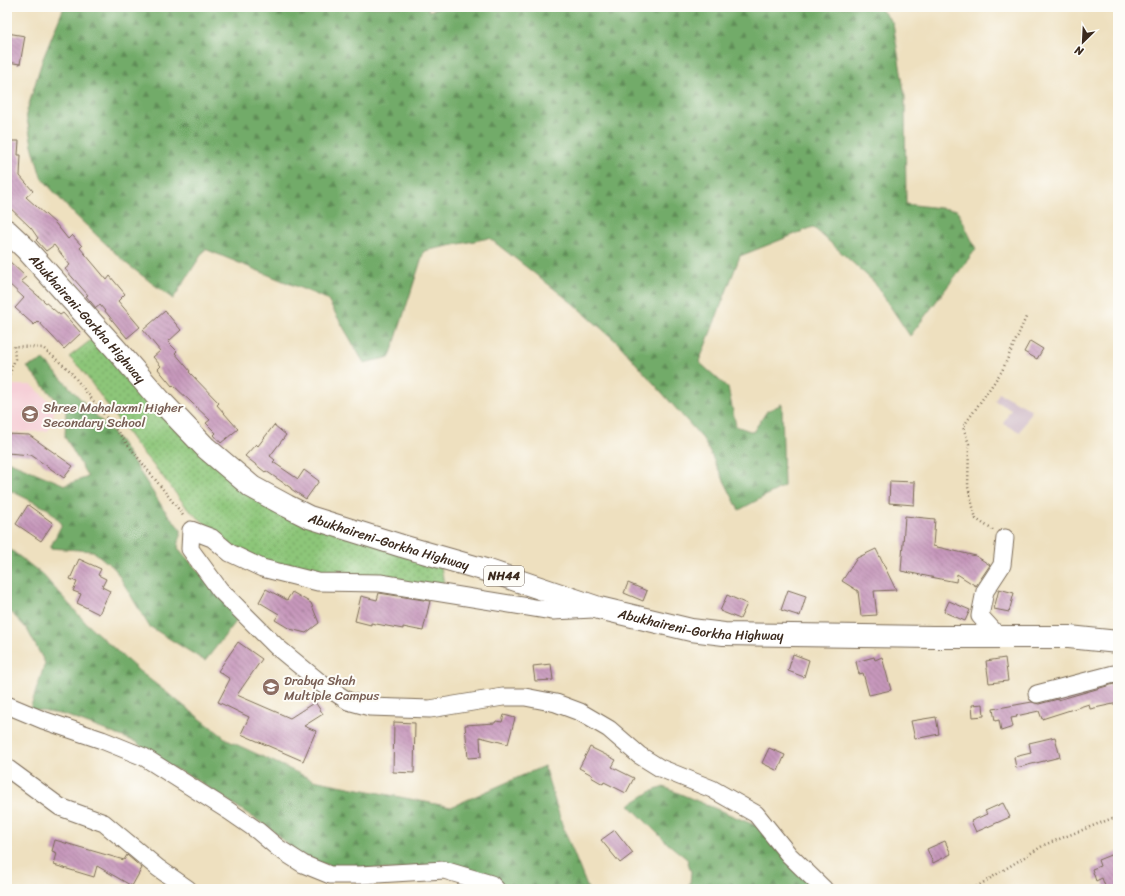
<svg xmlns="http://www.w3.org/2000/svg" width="1125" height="896" font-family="Sriracha,sans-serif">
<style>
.built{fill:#f6cfd7}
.industrial{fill:#d1bdc9}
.grass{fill:url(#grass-dots);stroke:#64784c}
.forest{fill:url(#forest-firs);stroke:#566a44}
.building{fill:url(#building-back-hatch)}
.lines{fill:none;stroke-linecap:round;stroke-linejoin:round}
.street-casing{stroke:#7a6a56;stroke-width:19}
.primary-casing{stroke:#7a6a56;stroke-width:24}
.path{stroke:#7a6a56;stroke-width:2.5;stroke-dasharray:1 3;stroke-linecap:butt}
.street{stroke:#fff;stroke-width:17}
.primary{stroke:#fff;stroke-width:22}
.labels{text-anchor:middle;stroke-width:4;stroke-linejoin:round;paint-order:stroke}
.shield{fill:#fdfcf7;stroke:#75695f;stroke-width:1}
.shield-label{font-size:12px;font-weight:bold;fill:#3b2a1e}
.street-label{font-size:13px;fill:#3b2a1e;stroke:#fdfcf7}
.education-label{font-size:13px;fill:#785e54;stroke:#fdfcf7;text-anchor:start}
</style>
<defs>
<pattern id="grass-dots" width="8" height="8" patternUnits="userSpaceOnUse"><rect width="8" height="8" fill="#8dc679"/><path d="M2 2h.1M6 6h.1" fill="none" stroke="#74a163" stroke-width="1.8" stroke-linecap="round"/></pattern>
<pattern id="forest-firs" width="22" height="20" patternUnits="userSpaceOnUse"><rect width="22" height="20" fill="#72ab69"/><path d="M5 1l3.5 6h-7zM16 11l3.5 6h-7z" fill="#5f8b56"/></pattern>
<pattern id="building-back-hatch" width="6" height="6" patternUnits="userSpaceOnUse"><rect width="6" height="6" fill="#c697bb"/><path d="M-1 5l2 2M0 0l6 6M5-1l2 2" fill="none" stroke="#a27b97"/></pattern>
</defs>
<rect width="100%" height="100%" fill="#fdfcf7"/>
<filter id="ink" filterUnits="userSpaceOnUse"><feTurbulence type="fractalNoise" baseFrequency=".025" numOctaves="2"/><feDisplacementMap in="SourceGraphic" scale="8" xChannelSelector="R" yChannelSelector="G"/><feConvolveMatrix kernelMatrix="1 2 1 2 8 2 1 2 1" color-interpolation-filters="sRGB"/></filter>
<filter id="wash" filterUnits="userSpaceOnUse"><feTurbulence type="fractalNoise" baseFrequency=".012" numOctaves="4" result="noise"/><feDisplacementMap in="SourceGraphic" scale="16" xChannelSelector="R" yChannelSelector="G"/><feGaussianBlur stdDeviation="0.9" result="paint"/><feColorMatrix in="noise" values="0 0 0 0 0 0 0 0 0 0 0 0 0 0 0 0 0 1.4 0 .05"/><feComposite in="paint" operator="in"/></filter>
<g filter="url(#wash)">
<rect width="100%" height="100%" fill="#eee0bf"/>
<polygon class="built" points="17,385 32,385 55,407 52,422 48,431 7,433 7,385"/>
<polygon class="industrial" points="999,393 1032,410 1020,432 1003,424 1011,409 995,401"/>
<polygon class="grass" points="95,337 253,494 439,557 445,589 319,577 260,563 234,548 188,509 159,472 136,445 82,370 69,357"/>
<g class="forest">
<polygon points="64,7 429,7 428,11 443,7 879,7 893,23 905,97 906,204 957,210 976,249 910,336 874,282 813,227 740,256 699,362 728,388 736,426 753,432 767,411 782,404 784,486 739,510 703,439 617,342 571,302 489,238 424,251 390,357 364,363 327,299 205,249 173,299 127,264 69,209 41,177 32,145 26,114 42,61"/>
<polygon points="44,360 120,441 163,508 181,530 178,548 239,618 205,661 149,626 115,569 93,551 50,548 62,524 48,509 7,489 7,462 10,462 65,485 88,477 65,437 66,411 27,367"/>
<polygon points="7,547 42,574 86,623 139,671 229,741 313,780 451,807 544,766 562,824 588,889 501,889 466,874 329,866 295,852 271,829 192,777 160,762 136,742 65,715 30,709 45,663 27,629 7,608"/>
<polygon points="664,787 757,826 819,889 686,889 690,883 691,872 687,859 667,843 629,805 650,792"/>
</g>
<g id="blocks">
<g class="building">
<polygon points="7,33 25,36 20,64 7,62"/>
<polygon points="7,141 19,141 18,155 21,155 20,176 33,191 26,197 56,224 68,239 72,235 82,246 80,248 107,280 110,276 125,294 118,301 140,327 127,338 100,305 96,308 86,296 88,295 65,269 70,265 54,245 46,251 36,240 38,238 31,228 7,205"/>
<polygon points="7,259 26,277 21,281 60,315 63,313 81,333 64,349 38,321 34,325 15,308 24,298 7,282"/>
<polygon points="165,311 181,330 168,342 177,351 175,353 190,371 189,372 219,403 217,405 238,429 221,443 214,435 216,433 206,423 210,420 173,385 172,386 158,369 161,366 153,357 160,351 143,330"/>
<polygon points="1030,341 1043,349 1037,359 1024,352"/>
<polygon points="274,425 286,435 270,456 275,460 273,462 298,479 304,470 319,481 306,499 291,489 291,488 266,471 265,472 245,456 256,444 258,446"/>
<polygon points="7,434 29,435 73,466 64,478 31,455 7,453"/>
<polygon points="890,481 915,482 914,505 889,503"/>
<polygon points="28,505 53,523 41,541 16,524"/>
<polygon points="905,516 935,519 933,546 976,556 990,565 976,586 957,574 956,582 901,571"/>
<polygon points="876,549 896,590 874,591 877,615 861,616 858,591 842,581 857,558"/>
<polygon points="79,559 101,569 98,575 106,579 102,587 110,591 99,614 77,603 81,594 73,591 77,582 70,579"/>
<polygon points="628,583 647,591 643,601 624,593"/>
<polygon points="266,589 287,600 292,592 311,603 319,623 306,633 290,629 275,620 279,614 259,602"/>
<polygon points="999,589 1014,593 1009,612 994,609"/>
<polygon points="788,590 806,596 800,616 781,610"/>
<polygon points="379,593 430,601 423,631 403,627 403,629 371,623 371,625 355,621 361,596 377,600"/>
<polygon points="727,595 747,604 740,619 720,611"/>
<polygon points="949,601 970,610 965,621 944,612"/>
<polygon points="238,642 262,659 237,695 290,718 315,702 323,714 304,726 316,731 303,761 241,734 249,717 218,702 230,679 218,671"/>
<polygon points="793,654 809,660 804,677 788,671"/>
<polygon points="874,657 875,660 882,657 891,690 869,695 863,673 859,674 856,662"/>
<polygon points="1005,658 1008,681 989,683 986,661"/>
<polygon points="551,664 553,680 535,681 533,666"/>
<polygon points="1114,684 1115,685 1118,697 1118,703 1090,709 1089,704 1042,719 1039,711 1016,716 1017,717 1011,718 1013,727 1001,731 999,720 995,721 993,709 1032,702 1039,704 1058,699 1058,700"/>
<polygon points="983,704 984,716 973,717 972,705"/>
<polygon points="504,715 515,718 508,744 480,737 481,757 468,758 465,725 495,723 496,721 502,722"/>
<polygon points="936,717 939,734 915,739 911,721"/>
<polygon points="394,722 415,723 414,773 393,772"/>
<polygon points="1055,737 1060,757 1016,768 1014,757 1031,753 1029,743"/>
<polygon points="590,747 616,760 612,767 634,778 626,793 604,782 603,784 591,777 592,775 579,768"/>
<polygon points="769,748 785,755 778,771 762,763"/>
<polygon points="1003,803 1010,817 976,832 971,821 987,814 985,811"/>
<polygon points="615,830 633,853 620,863 601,840"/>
<polygon points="55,840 124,860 127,855 142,868 132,886 97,866 94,877 54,865 57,853 52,851"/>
<polygon points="945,841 951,854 933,863 927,849"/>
<polygon points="1118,852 1118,887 1113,889 1106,889 1102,878 1096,881 1092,869 1100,866 1098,860"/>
</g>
</g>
</g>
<g filter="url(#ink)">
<use href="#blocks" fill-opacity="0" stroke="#7a6a56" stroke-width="1"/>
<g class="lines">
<defs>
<g id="street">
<polyline points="593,609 553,611 380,583 318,582 262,568 230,553 212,538 191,530 190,549 220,590 277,647 322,684 348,701 370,707 430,709 503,697 525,697 556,703 580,712 609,729 639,755 660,768 712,789 756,814 789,855 824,889"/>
<polyline points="998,636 980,616 985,591 1002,565 1005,538"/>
<polyline points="1037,694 1114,674 1118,675"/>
<polyline points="7,705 43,720 102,740 144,757 229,811 258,831 278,848 303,864 330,875 360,875 444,870 491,884 496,889"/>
<polyline points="7,768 60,807 104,823 158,868 188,889"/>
</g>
<g id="primary">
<path id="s1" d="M 7,231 L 25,248 L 115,348 L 159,399 L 206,448 L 252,487 L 287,506 L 309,517 L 402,546 L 489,571 L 599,608 L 691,630 L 724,634 L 933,637 L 1069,637 L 1118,642"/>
</g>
</defs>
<use href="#street" class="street-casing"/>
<use href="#primary" class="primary-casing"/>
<g class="path">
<polyline points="7,382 15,359 14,346 43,348 69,370 180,511 184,517"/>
<polyline points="993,530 976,519 968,487 969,444 963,427 1002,371 1027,315"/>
<polyline points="973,889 1044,845 1118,816"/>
</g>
<use href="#street" class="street"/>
<use href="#primary" class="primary"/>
</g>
</g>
<defs>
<symbol id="school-disc" viewBox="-11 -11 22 22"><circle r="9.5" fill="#8d6e63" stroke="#fdfcf7"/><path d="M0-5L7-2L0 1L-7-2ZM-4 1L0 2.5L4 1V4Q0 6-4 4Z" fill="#fff"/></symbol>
</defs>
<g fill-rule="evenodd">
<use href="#school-disc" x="20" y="404" width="20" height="20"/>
<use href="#school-disc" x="261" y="677" width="20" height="20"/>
</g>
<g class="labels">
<rect class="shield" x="484" y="566" width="40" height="20" rx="3"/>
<g class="shield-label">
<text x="504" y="580">NH44</text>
</g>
<g class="street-label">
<text dy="5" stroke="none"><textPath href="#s1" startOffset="119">Abukhaireni-Gorkha Highway</textPath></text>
<text dy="5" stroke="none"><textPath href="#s1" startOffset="503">Abukhaireni-Gorkha Highway</textPath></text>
<text dy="5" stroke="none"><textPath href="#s1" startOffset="827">Abukhaireni-Gorkha Highway</textPath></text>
</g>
<g class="education-label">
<text x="43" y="412">Shree Mahalaxmi Higher<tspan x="43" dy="15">Secondary School</tspan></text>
<text x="284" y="685">Drabya Shah<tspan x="284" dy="15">Multiple Campus</tspan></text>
</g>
</g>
<rect width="1125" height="896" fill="none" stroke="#fdfcf7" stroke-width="24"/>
<g transform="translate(1083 42) rotate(204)" stroke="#fdfcf7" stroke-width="3" paint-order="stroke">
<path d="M0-3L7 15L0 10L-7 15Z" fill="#3b2a1e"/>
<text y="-6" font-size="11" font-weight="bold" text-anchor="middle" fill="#3b2a1e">N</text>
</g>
</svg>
